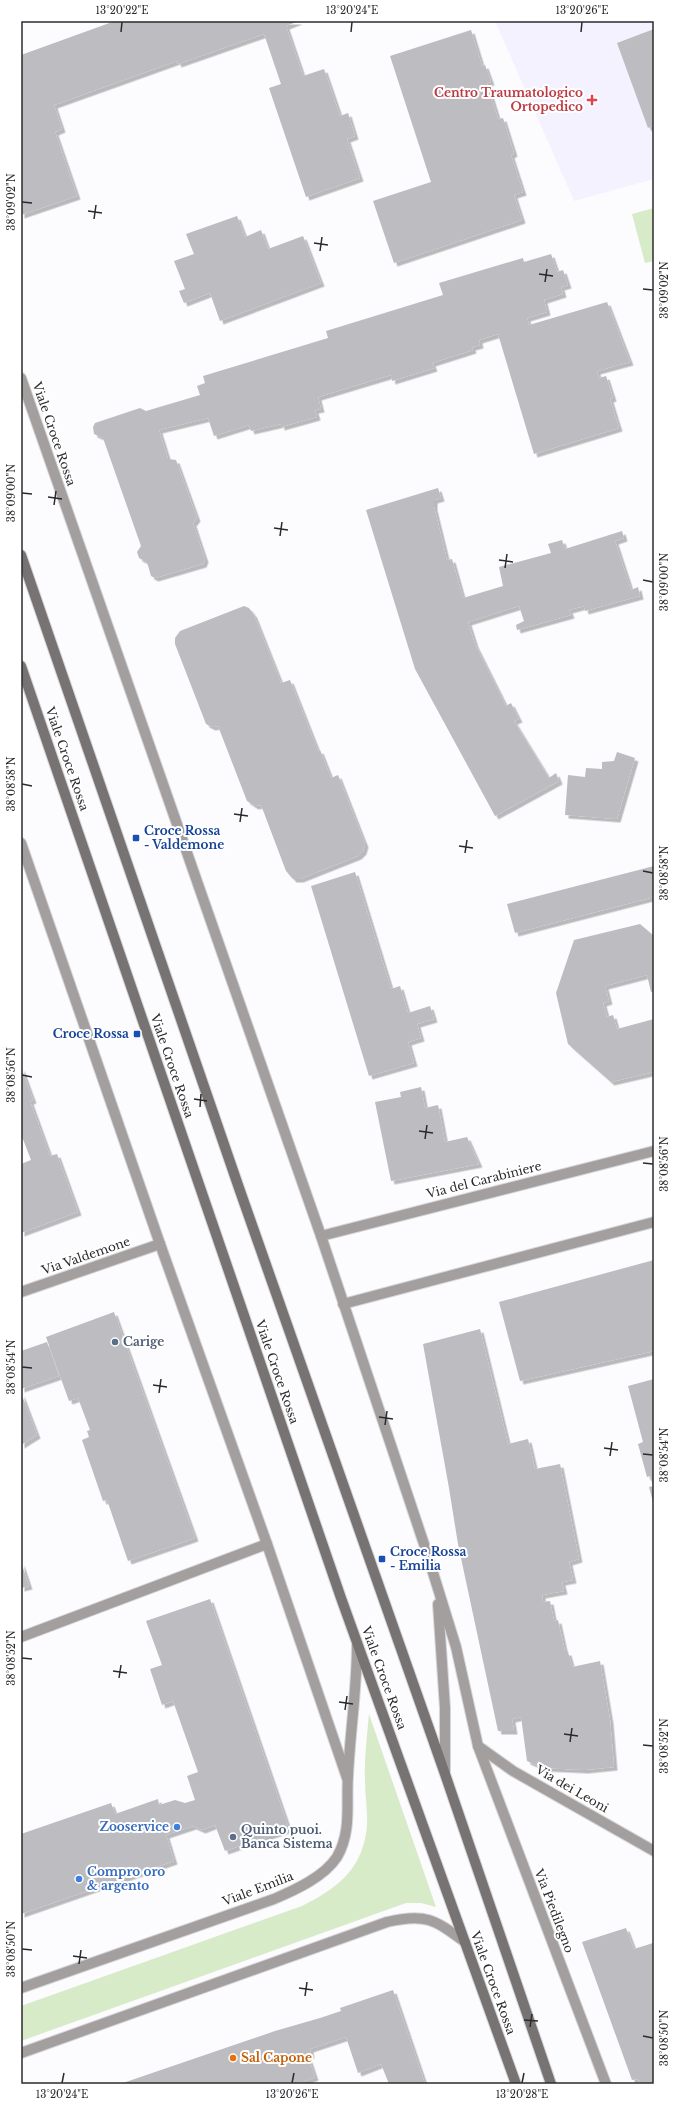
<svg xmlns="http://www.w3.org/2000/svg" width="675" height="2105" font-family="'Libre Baskerville',serif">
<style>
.built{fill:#f4f2ff}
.green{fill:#d8ebc9}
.building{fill:#bcbcc1;filter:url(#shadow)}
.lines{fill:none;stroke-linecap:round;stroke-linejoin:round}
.street-casing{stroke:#d6d6d8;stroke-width:12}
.secondary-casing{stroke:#d6d6d8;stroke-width:12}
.street{stroke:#a29f9e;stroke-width:10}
.secondary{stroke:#777372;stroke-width:10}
.ticks{fill:none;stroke:#2b2b2d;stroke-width:1.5}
.health-dot{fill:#e0444e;stroke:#fff;stroke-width:1.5}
.transit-dot{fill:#1a4fb4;stroke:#fff;stroke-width:1.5}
.service-dot{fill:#5c6f8a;stroke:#fff;stroke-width:1.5}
.shop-dot{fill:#3f7fe0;stroke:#fff;stroke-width:1.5}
.food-dot{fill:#e8710a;stroke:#fff;stroke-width:1.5}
.labels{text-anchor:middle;stroke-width:4;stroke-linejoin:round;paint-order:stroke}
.health-label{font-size:12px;font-weight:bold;fill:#be3a42;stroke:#fff;text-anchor:end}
.street-label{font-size:12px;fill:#2b2b2d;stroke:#fff}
.transit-label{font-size:12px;font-weight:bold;fill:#164399;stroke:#fff;text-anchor:start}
.service-label{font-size:12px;font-weight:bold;fill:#4e5e75;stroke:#fff;text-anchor:start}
.shop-label{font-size:12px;font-weight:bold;fill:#366cbe;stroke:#fff;text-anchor:end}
.food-label{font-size:12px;font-weight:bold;fill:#c56008;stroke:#fff;text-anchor:start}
.neatline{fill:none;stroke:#2b2b2d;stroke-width:1.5}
.ticks-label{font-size:10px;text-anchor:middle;fill:#2b2b2d}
</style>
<defs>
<filter id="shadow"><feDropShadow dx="3.5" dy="3.5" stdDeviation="0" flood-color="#0004"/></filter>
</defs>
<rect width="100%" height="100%" fill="#fcfbfe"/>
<polygon class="built" points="495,21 654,21 654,179 574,201"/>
<g class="green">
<polygon points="654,208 654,261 645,263 632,214"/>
<path d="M 369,1714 L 436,1907 L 421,1903 L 406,1903 L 21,2041 L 21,2006 L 302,1906 C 335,1889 359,1873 366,1834 C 369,1817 365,1798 365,1781 C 364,1759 367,1736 369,1714 Z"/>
</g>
<g class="building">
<polygon points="115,21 299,21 286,26 303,76 324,69 340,116 348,113 355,136 347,139 360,178 306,197 269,88 281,84 264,34 178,64 177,61 54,105 62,129 55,132 77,196 21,215 21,55"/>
<polygon points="654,29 654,125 648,128 617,43"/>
<polygon points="471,30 482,66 485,65 491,82 487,83 498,119 503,118 514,153 511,155 523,192 514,195 522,220 394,263 373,201 431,182 390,56"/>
<polygon points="237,216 245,237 261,230 268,249 303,236 321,283 220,321 210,293 184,303 179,291 185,289 174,261 194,254 186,234"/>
<polygon points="551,254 557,272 563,270 568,285 561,287 563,294 544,300 547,312 527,318 529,325 607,302 630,362 597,371 599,378 606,376 613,398 610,399 619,428 534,454 498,334 479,340 480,345 472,347 473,350 432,363 434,368 392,381 391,375 318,397 321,409 315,410 317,417 281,427 281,424 251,431 249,425 214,436 208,418 159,430 168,459 176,460 197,518 193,523 205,559 203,564 155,578 151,576 147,562 139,558 137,552 141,546 103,438 94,434 93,427 95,423 140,408 146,411 200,395 197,386 205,383 203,376 328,338 326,331 443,295 439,283 523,258 524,262"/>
<polygon points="438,488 441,498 434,500 434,507 447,560 452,559 463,598 503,586 499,567 551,553 548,544 562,540 565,549 622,531 624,538 615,541 631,590 638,587 640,596 585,611 584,606 569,610 571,615 517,630 516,625 524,621 519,606 468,622 475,644 506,706 511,703 519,719 514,721 549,778 556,773 559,781 495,816 415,669 366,510"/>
<polygon points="244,606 249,608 254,615 281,683 290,680 318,751 320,750 331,778 338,775 365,844 363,851 358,856 300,879 293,879 286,871 261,805 255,806 247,801 218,726 212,727 206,724 175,644 175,638 180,631"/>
<polygon points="617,752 635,758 617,819 565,815 568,775 585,777 586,768 602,769 602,762 614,761"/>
<polygon points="654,866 654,897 515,933 507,904"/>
<polygon points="355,872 391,989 400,986 408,1013 430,1006 434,1019 417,1024 421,1038 408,1042 414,1063 369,1076 311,886"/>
<polygon points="640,924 654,936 654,991 651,992 647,975 605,986 609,1001 603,1003 607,1017 613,1015 617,1029 654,1019 654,1072 611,1082 568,1044 556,993 574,940"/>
<polygon points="21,1067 33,1100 30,1101 50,1156 57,1154 78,1212 21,1233 21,1164 31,1160 21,1134"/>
<polygon points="421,1087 425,1108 438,1105 445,1142 467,1137 479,1164 391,1181 375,1102 401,1097 400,1092"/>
<polygon points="654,1260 654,1351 520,1381 499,1302"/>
<polygon points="114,1312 195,1538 128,1561 107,1500 103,1501 82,1440 89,1437 87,1431 90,1430 78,1398 69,1401 46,1337"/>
<polygon points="480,1329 508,1444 528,1439 535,1469 560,1464 579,1559 569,1562 573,1580 562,1582 564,1591 542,1595 543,1602 550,1601 554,1621 558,1620 565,1652 568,1652 572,1667 600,1661 610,1720 614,1767 585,1770 543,1768 527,1761 521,1717 512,1719 514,1731 498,1731 458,1544 449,1488 423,1344"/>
<polygon points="47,1342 59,1376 21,1389 21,1351"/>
<polygon points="654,1379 654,1502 653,1502 649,1487 653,1486 650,1476 647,1477 638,1444 643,1442 628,1386"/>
<polygon points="21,1393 37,1435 21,1445"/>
<polygon points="21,1562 29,1586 21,1588"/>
<polygon points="210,1599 289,1829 225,1851 215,1825 202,1830 193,1826 166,1835 174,1861 21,1914 21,1834 111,1803 115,1814 158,1799 159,1805 175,1800 185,1803 195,1800 187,1776 198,1772 173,1701 162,1705 150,1669 162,1665 146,1621"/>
<polygon points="626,1928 634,1949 653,1943 654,1946 654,2084 640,2084 638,2079 632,2080 582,1942"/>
<polygon points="393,1990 425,2084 389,2084 381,2064 358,2073 346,2037 310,2049 311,2055 308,2056 315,2077 298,2084 120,2084 275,2031 320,2018 341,2011 340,2008"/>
</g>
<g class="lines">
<defs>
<g id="street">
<polyline points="21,378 321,1236 426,1550 456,1647 478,1746 606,2084"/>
<polyline points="21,843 160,1244 267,1544 347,1778"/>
<polyline points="321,1236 654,1151"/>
<polyline points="21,1292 160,1244"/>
<polyline points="343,1304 654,1222"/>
<polyline points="438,1604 445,1708 445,1772"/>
<polyline points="21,1637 267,1544"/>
<polyline points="478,1746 513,1771 654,1851"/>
<path d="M 21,1988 L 274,1899 C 295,1890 324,1877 337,1857 C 352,1831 346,1803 348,1776 C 350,1732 357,1689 357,1645"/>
<path d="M 21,2053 L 387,1922 C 425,1913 434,1919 465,1942"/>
</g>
<g id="secondary">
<polyline points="21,555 239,1188 445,1774 551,2084"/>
<polyline points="21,666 341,1598 516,2084"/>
</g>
</defs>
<use href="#street" class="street-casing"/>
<use href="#secondary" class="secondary-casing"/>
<use href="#street" class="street"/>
<use href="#secondary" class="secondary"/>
</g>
<path class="ticks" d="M 121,32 L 122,22M 351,32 L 352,22M 581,32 L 582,22M 22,202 L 32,203M 88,211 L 102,213M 94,219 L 96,205M 314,243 L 328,245M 320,251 L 322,237M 539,274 L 553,276M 545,282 L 547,269M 643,289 L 653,290M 22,493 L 32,494M 48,497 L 62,499M 54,505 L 56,491M 274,528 L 288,530M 280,536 L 282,522M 499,560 L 513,562M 505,568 L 507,554M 643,580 L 653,582M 22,784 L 32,786M 234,814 L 248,816M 240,822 L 242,808M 459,846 L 473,848M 465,853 L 467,840M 643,871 L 653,873M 22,1075 L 32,1077M 194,1099 L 207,1101M 200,1107 L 201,1094M 419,1131 L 433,1133M 425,1139 L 427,1125M 643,1163 L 653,1164M 22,1367 L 32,1368M 153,1385 L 167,1387M 159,1393 L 161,1379M 379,1417 L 393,1419M 385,1425 L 387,1411M 604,1448 L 618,1450M 643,1454 L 653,1455M 610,1456 L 612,1442M 22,1658 L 32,1659M 113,1671 L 127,1673M 119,1678 L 121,1665M 339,1702 L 353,1704M 345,1710 L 347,1696M 564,1734 L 578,1736M 570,1742 L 572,1728M 643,1745 L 653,1746M 22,1949 L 32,1950M 73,1956 L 87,1958M 79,1964 L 81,1950M 299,1988 L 313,1990M 305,1996 L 307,1982M 524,2020 L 538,2021M 530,2027 L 532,2014M 643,2036 L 653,2038M 62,2083 L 64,2073M 292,2083 L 294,2073M 522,2083 L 524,2073"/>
<path class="health-dot" d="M590 94h4v4h4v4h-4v4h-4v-4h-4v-4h4z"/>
<g class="transit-dot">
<rect x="132" y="834" width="8" height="8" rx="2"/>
<rect x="133" y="1030" width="8" height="8" rx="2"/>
<rect x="378" y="1555" width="8" height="8" rx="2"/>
</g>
<g class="service-dot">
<circle cx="115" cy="1342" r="4"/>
<circle cx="233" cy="1837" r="4"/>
</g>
<g class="shop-dot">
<circle cx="177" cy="1827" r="4"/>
<circle cx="79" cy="1879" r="4"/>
</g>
<circle class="food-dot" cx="233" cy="2058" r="4"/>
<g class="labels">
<g class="health-label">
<text x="583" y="97">Centro Traumatologico<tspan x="583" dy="14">Ortopedico</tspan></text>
</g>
<g class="street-label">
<text transform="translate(54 434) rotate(71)" y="4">Viale Croce Rossa</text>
<text transform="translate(67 759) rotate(71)" y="4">Viale Croce Rossa</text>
<text transform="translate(172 1066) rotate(71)" y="4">Viale Croce Rossa</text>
<text transform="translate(484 1180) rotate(-14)" y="4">Via del Carabiniere</text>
<text transform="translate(86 1256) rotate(-19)" y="4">Via Valdemone</text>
<text transform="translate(277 1372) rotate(71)" y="4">Viale Croce Rossa</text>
<text transform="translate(384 1678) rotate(70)" y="4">Viale Croce Rossa</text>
<text transform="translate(572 1789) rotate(30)" y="4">Via dei Leoni</text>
<text transform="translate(258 1889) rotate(-21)" y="4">Viale Emilia</text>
<text transform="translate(554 1911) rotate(69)" y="4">Via Piedilegno</text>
<text transform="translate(493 1983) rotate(70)" y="4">Viale Croce Rossa</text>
</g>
<g class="transit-label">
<text x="144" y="835">Croce Rossa<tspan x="144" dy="14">- Valdemone</tspan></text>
<text x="129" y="1038" text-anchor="end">Croce Rossa</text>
<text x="390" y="1556">Croce Rossa<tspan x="390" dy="14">- Emilia</tspan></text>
</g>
<g class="service-label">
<text x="123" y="1346">Carige</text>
<text x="241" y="1834">Quinto puoi.<tspan x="241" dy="14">Banca Sistema</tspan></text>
</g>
<g class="shop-label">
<text x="169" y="1831">Zooservice</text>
<text x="87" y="1876" text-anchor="start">Compro oro<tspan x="87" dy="14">&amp; argento</tspan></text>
</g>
<g class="food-label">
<text x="241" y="2062">Sal Capone</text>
</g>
</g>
<rect width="675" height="2105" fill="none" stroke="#ffffff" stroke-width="44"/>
<rect x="22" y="22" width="631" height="2061" class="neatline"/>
<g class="ticks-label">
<text x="122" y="14">13°20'22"E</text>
<text x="352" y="14">13°20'24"E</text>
<text x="582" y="14">13°20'26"E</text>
<text transform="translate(11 202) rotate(-90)" y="4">38°09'02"N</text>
<text transform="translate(664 290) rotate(-90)" y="4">38°09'02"N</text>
<text transform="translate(11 493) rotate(-90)" y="4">38°09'00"N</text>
<text transform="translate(664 582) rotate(-90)" y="4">38°09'00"N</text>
<text transform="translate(11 784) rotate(-90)" y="4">38°08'58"N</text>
<text transform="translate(664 873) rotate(-90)" y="4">38°08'58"N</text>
<text transform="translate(11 1075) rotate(-90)" y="4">38°08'56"N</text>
<text transform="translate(664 1164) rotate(-90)" y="4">38°08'56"N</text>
<text transform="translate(11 1367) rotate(-90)" y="4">38°08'54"N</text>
<text transform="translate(664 1455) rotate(-90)" y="4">38°08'54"N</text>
<text transform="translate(11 1658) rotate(-90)" y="4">38°08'52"N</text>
<text transform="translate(664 1746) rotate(-90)" y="4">38°08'52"N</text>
<text transform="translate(11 1949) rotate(-90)" y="4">38°08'50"N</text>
<text transform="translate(664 2038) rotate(-90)" y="4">38°08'50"N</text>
<text x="62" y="2098">13°20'24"E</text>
<text x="292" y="2098">13°20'26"E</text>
<text x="522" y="2098">13°20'28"E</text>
</g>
</svg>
